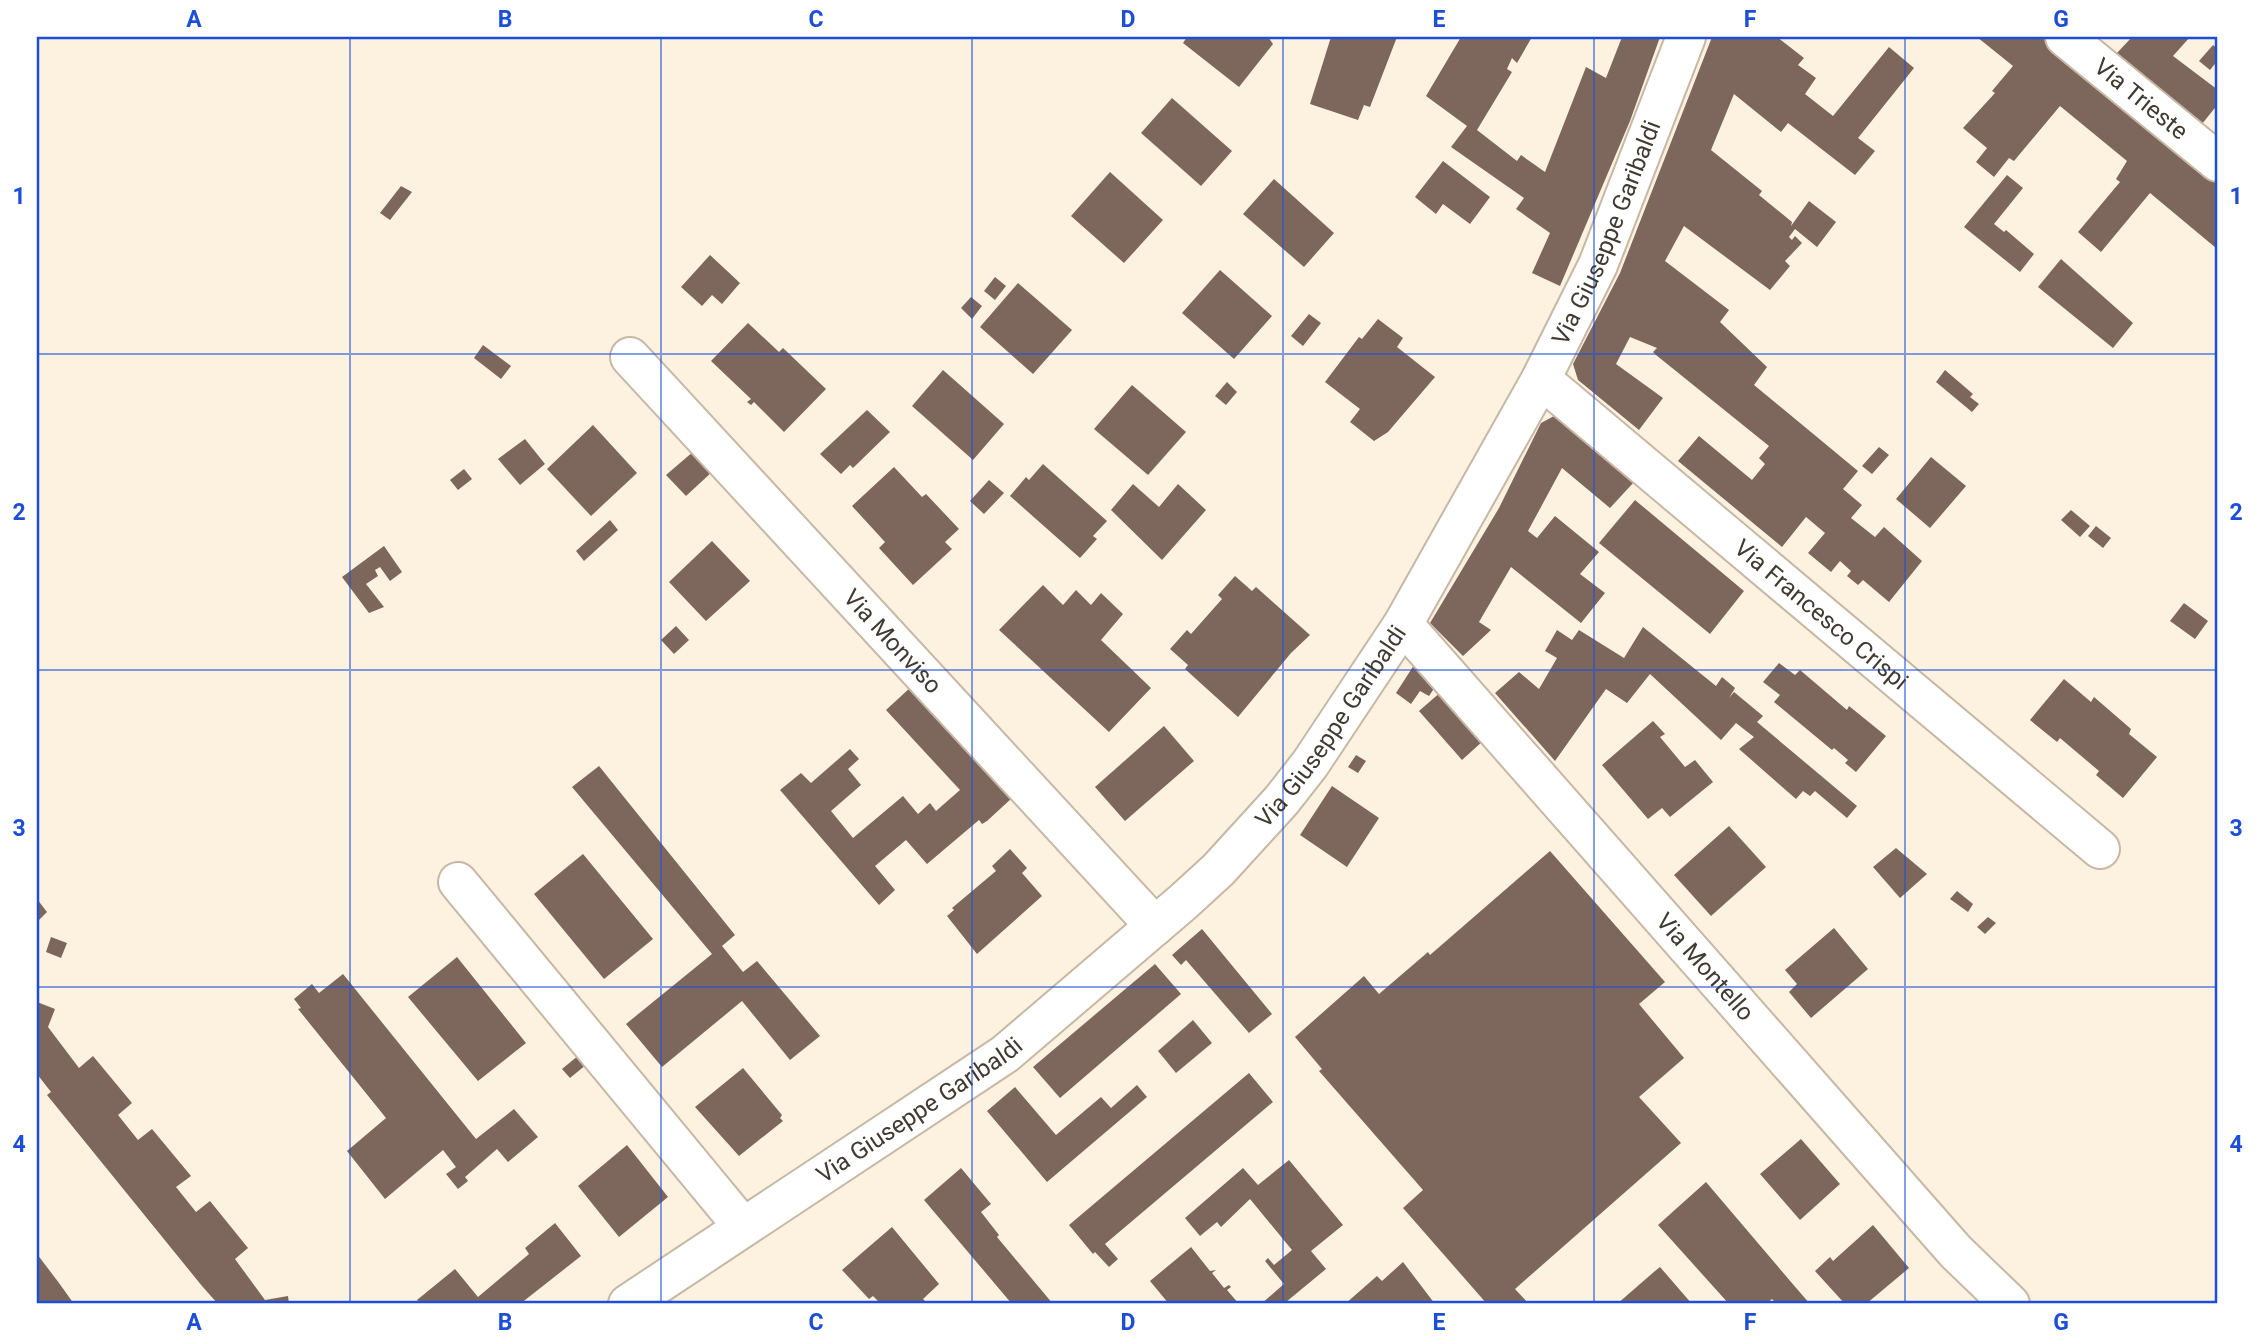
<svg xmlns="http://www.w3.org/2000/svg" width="2255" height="1341" font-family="Roboto,sans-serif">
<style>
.building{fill:#7d675c}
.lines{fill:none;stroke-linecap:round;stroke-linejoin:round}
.street-casing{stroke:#c6b8a4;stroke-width:42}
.street{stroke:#fff;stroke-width:38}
.grid{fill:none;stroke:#1d4ed8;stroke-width:2;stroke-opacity:0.55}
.labels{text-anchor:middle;stroke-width:7;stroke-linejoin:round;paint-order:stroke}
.street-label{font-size:24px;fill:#403a31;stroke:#fff}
.neatline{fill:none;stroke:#1d4ed8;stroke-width:2.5}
.grid-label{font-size:23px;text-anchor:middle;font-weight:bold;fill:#1d4ed8}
</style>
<rect width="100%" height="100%" fill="#fdf1e0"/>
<g class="building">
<polygon points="1187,37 1268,37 1273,44 1239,87 1183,43"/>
<polygon points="1331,37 1339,39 1340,37 1397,37 1370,107 1364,105 1358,120 1310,104"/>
<polygon points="1461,37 1532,37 1517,63 1512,58 1507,69 1512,72 1477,130 1517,161 1521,155 1545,172 1586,67 1606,78 1622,37 1660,37 1630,121 1560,286 1532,273 1550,233 1516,209 1524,198 1451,147 1467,126 1426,96"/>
<polygon points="1712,37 1777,37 1804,58 1798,65 1816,78 1805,94 1833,116 1889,47 1914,68 1858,138 1875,151 1855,175 1788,123 1781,132 1734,94 1711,150 1762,191 1759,195 1792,222 1791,226 1809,201 1836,222 1817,247 1795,229 1789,237 1792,240 1795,236 1802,243 1785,261 1790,266 1770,290 1684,226 1665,261 1729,310 1720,322 1767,367 1754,385 1858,471 1843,489 1862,505 1851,518 1875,537 1884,527 1922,561 1889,602 1863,580 1858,585 1847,576 1851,571 1840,561 1831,572 1808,553 1825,533 1806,517 1782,547 1678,461 1699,436 1752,480 1765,464 1759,458 1769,446 1656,355 1653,352 1657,348 1630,337 1616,364 1663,398 1639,430 1578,380 1573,364 1620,273"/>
<polygon points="1977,37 2048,37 2218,176 2216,248 2150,193 2101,252 2078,232 2120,182 2116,179 2127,161 2060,106 2014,161 2009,158 1994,177 1976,162 1987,148 1963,128 1995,93 1992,91 2013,66"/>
<polygon points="2132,37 2190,37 2173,56 2218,90 2218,104 2202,124 2117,53"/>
<polygon points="2213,45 2218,49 2218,60 2210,70 2199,61"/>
<polygon points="1172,98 1232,151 1201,186 1141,133"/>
<polygon points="1443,161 1490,197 1470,224 1443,204 1436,214 1415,197"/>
<polygon points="1110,172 1163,220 1124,263 1071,216"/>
<polygon points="2007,175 2023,188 1994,224 2004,232 2006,230 2034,254 2020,272 1964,227"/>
<polygon points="1274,179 1334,233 1304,267 1243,214"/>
<polygon points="401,186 412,192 390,220 380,213"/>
<polygon points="710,255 740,283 722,304 712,295 702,306 681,287"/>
<polygon points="2061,259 2133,323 2113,348 2038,287"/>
<polygon points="1220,270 1272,316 1234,359 1182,313"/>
<polygon points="995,277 1006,286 995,300 984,291"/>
<polygon points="1018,283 1072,330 1033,374 980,327"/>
<polygon points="971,297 982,306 972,319 961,308"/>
<polygon points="1309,314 1321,323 1303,346 1291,336"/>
<polygon points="1378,319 1403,338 1397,347 1435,377 1388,432 1374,441 1350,422 1360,409 1325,382 1359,337 1362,339"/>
<polygon points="748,323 779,352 783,348 826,389 784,432 754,402 751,405 747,402 751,399 711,361"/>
<polygon points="483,345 511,366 501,379 474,358"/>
<polygon points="943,370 1004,424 973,460 912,406"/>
<polygon points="1945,370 1973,394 1970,397 1979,404 1972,412 1936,382"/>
<polygon points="1227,382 1237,392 1226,405 1215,396"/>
<polygon points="1132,385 1186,432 1148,475 1094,429"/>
<polygon points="867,410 890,432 853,468 850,465 841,474 820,454"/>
<polygon points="1556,415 1634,482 1610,508 1562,468 1528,531 1537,538 1555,516 1599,552 1580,574 1605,593 1581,623 1511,567 1479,622 1491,630 1463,656 1430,623 1499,508 1541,423"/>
<polygon points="593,425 637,473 591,516 547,469"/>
<polygon points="525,439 545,464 520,485 498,459"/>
<polygon points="1879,447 1889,455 1872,474 1862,466"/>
<polygon points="694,451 713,471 686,496 666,475"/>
<polygon points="1931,457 1966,486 1930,528 1896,499"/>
<polygon points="1043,464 1107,521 1093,536 1097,539 1080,558 1010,496 1026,477 1029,480"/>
<polygon points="894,467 922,497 926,494 959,529 945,542 952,549 913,585 879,548 885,542 852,506"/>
<polygon points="464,469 472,479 458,490 450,480"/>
<polygon points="989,480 1004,493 984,514 970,501"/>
<polygon points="1133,484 1159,507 1178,484 1206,510 1162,560 1111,510"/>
<polygon points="1635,500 1744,591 1710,634 1599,543"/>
<polygon points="2071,510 2090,526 2080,537 2061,520"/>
<polygon points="610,520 618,530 584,561 576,551"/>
<polygon points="2096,526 2111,538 2103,548 2088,536"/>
<polygon points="712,541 750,581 706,621 669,582"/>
<polygon points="384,546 402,572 390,581 380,567 375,570 378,576 366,584 384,607 369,613 342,577"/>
<polygon points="1235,576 1252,591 1256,587 1310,635 1291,653 1238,717 1185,669 1188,665 1170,649 1187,630 1191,634 1222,599 1218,595"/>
<polygon points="1043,585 1063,605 1076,590 1091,605 1101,593 1123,614 1101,640 1151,688 1109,732 999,630"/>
<polygon points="2184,603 2208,621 2195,639 2170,621"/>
<polygon points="676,626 689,640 674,654 661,640"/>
<polygon points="1643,627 1716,686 1722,677 1735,688 1729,698 1734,692 1763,716 1757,722 1857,806 1847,818 1815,791 1810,796 1803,791 1796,799 1739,749 1754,737 1736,723 1721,740 1650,674 1627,703 1606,689 1555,761 1495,693 1519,672 1539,689 1557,658 1545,651 1557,630 1572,640 1579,630 1624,658"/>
<polygon points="1416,662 1437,684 1429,696 1420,691 1411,704 1396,693"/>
<polygon points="1779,663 1795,675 1800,670 1847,710 1849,706 1886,736 1856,772 1845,763 1848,760 1834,748 1832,750 1774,702 1780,695 1763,682"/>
<polygon points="2064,679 2091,702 2094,697 2131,729 2129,734 2157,757 2123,798 2096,775 2099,771 2060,738 2057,742 2030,720"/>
<polygon points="912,686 1012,798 987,821 982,824 979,820 927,864 906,840 875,866 895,890 879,905 780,790 801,773 811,783 850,749 859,759 848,769 861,785 831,811 853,838 903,796 918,814 930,803 936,811 960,790 886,710"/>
<polygon points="1442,691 1484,740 1462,760 1419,711"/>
<polygon points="1653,721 1665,734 1660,737 1685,767 1695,760 1713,782 1670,817 1662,808 1648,819 1602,765"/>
<polygon points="1164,726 1194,761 1125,821 1095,787"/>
<polygon points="1356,755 1366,761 1358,773 1348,767"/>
<polygon points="599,766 735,935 722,946 743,972 757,961 820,1036 790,1060 742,1001 662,1067 626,1024 712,954 572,787"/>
<polygon points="1332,786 1379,818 1347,867 1300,835"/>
<polygon points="1729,826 1766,867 1711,916 1674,875"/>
<polygon points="1896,848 1927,874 1900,898 1873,867"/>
<polygon points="1010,849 1027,868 1022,873 1042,896 977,954 947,916 954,910 952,908 996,871 992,866"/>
<polygon points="1550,851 1665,982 1639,1004 1684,1058 1639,1097 1681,1143 1515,1289 1529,1304 1487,1304 1403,1208 1423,1190 1319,1071 1322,1069 1295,1037 1364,976 1379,994 1428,952 1430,955"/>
<polygon points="583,854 653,939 604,979 534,894"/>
<polygon points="1957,891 1973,904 1968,912 1950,899"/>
<polygon points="37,899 47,912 37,922"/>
<polygon points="1988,917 1996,923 1985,934 1977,927"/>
<polygon points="1834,928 1868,969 1811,1018 1789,992 1797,984 1785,970"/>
<polygon points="1202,929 1272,1014 1249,1033 1186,960 1181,965 1172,955"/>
<polygon points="51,937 67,943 61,958 46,952"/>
<polygon points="457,957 526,1043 478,1081 408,997"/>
<polygon points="1155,964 1181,994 1060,1098 1033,1067"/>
<polygon points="343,974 476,1139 514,1109 538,1137 508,1162 497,1149 465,1177 468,1181 458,1189 446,1174 456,1167 443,1150 385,1199 347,1151 386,1118 298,1009 301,1008 294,999 312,984 319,993"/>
<polygon points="37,1002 55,1009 48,1027 79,1068 93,1056 132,1103 118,1115 138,1140 152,1129 191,1176 176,1187 196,1212 210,1201 248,1248 235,1259 265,1300 288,1296 289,1304 218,1304 202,1286 47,1095 51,1092 37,1074"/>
<polygon points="1193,1020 1212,1043 1176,1073 1158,1051"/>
<polygon points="579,1055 587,1064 570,1078 562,1069"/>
<polygon points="743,1068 782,1115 780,1118 783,1121 739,1156 695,1107"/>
<polygon points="1249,1073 1273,1102 1105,1244 1118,1259 1109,1267 1095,1252 1093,1254 1069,1225"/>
<polygon points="1137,1085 1147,1097 1047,1182 987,1111 1015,1087 1056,1135 1101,1097 1111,1108"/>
<polygon points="1801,1139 1840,1184 1800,1220 1760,1174"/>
<polygon points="627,1145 668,1197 619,1237 578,1186"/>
<polygon points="1289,1160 1343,1225 1311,1251 1326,1269 1286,1302 1289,1304 1261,1304 1284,1284 1265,1261 1268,1258 1274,1265 1292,1250 1250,1199 1221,1227 1217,1222 1200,1236 1185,1218 1243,1168 1258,1185"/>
<polygon points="961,1168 991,1204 981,1212 999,1235 997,1237 1053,1304 1012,1304 924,1200"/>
<polygon points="1706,1182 1791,1282 1810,1304 1777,1304 1772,1299 1766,1304 1729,1304 1658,1225"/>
<polygon points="555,1223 581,1256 520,1304 421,1304 417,1300 455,1269 478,1297 529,1254 525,1248"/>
<polygon points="1873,1225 1909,1268 1866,1304 1845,1304 1815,1271 1830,1257 1833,1261"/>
<polygon points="892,1227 939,1284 923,1299 928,1304 881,1304 873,1296 869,1299 842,1270"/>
<polygon points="1191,1247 1210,1271 1216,1270 1212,1273 1224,1288 1229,1285 1231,1287 1227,1290 1239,1304 1169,1304 1150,1281"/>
<polygon points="37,1254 59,1283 74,1304 37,1304"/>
<polygon points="1403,1262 1435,1304 1345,1304 1377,1276 1382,1281"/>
<polygon points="1660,1267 1692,1304 1617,1304 1655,1271"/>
</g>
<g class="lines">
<defs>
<g id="street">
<path id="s1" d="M 2065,37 L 2218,162"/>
<path id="s2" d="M 630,357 L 1155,926"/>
<path id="s3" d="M 1541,379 L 2100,849"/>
<path id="s4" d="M 1403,624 L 1956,1252 L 2010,1304"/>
<polyline points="458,882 743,1227"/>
<path id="s5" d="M 628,1304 L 1005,1054 L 1183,902 L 1218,870 L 1281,801 L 1310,764 L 1403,624 L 1541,379 L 1598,265 L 1686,37"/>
</g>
</defs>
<use href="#street" class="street-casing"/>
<use href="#street" class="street"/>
</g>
<path class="grid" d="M 350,37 L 350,1304M 661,37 L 661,1304M 972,37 L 972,1304M 1283,37 L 1283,1304M 1594,37 L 1594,1304M 1905,37 L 1905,1304M 37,354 L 2218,354M 37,670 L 2218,670M 37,987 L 2218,987"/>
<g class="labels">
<g class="street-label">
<text dy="8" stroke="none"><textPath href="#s1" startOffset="98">Via Trieste</textPath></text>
<text dy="8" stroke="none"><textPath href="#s5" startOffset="1484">Via Giuseppe Garibaldi</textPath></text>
<text dy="8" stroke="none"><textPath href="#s3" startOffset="366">Via Francesco Crispi</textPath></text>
<text dy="8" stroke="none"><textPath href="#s2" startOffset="387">Via Monviso</textPath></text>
<text dy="8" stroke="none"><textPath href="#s5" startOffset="917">Via Giuseppe Garibaldi</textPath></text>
<text dy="8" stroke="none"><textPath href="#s4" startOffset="457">Via Montello</textPath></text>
<text dy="8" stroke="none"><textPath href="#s5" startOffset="350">Via Giuseppe Garibaldi</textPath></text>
</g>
</g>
<rect width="2255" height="1341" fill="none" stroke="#ffffff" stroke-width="77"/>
<rect x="38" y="38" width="2178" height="1264" class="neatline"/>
<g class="grid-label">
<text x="194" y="27">A</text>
<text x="505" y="27">B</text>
<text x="816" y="27">C</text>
<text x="1128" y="27">D</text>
<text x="1439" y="27">E</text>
<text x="1750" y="27">F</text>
<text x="2061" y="27">G</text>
<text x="19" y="204">1</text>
<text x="2236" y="204">1</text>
<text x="19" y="520">2</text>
<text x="2236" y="520">2</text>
<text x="19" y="836">3</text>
<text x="2236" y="836">3</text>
<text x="19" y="1152">4</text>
<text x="2236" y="1152">4</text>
<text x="194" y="1330">A</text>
<text x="505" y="1330">B</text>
<text x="816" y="1330">C</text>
<text x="1128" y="1330">D</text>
<text x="1439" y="1330">E</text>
<text x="1750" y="1330">F</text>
<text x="2061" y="1330">G</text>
</g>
</svg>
